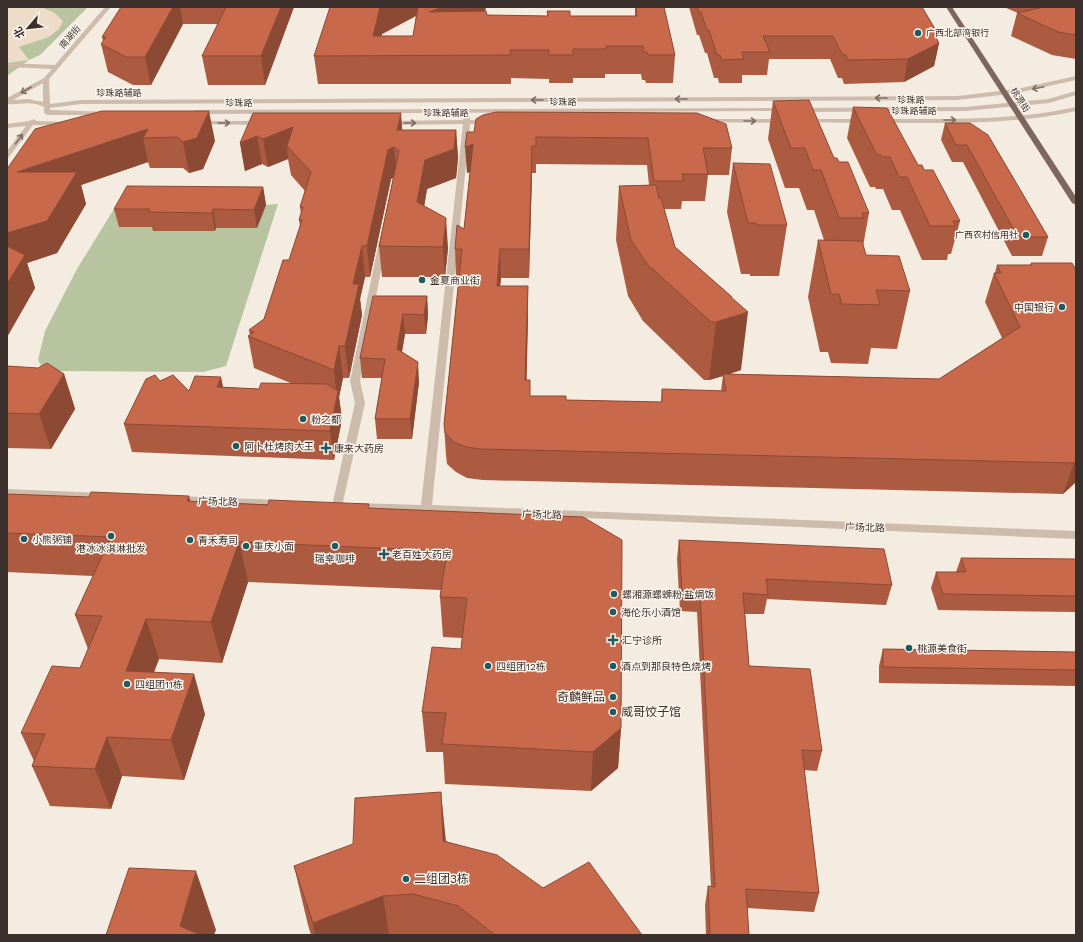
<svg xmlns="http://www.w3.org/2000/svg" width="1083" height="942" font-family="'Work Sans','Noto Sans SC',sans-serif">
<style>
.green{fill:#b8c4a0}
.plaza{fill:#ecdcc8}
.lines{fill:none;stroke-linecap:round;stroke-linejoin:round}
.minor{fill:#cdbbac;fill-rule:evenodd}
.major{fill:#7d675c;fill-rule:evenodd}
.wall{fill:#ac5a40;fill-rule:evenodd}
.shaded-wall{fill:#8c4a34}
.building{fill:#c8694b;stroke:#8c4a34}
.oneway{stroke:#7d6f65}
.poi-dot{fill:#1f5a5e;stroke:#fbf5ee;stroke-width:1.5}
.labels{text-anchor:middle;stroke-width:3;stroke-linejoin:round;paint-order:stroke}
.far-poi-label{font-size:9px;fill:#3b302b;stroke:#fbf5ee;text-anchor:start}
.far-street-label{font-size:9px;fill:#3b302b;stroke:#fbf5ee}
.poi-label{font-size:10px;fill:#3b302b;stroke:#fbf5ee;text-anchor:start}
.street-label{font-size:10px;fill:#3b302b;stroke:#fbf5ee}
.near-poi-label{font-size:12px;fill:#3b302b;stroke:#fbf5ee;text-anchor:start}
</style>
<rect width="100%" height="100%" fill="#f4ebe1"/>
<g class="green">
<polygon points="7,7 88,7 40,55 29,60 7,76"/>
<polygon points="117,204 154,227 153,231 215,231 216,228 257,228 266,205 278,204 226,366 203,372 57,371 43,370 38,360 45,331 77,269"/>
</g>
<polygon class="plaza" points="7,7 41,7 55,13 63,21 59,29 49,37 19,47 29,60 7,63 7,38 9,35 7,33"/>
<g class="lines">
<g class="minor">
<path d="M 105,7 L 111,7 L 49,79 L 50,104 L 81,100 L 958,96 L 1017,89 L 1076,76 L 1076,80 L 1017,93 L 958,100 L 81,104 L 50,108 L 50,110 L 111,112 L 111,114 L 109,115 L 47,115 L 44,113 L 44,107 C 31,100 20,105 7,104 L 7,98 L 44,78 L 52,69 L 7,67 L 7,63 L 55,65 ZM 43,83 L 43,102 L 28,99 L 13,100 Z"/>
<polygon points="1076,91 1076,95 1049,103 965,111 799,112 796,110 799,108 965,107 1048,99"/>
<path d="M 1076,107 L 1076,111 C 1012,125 946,123 881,123 L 878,121 L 881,119 C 946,119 1012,121 1076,107 Z"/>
<polygon points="783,108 786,110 785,111 195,114 192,112 195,110"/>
<polygon points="467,115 470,117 470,120 489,120 492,122 489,124 470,124 432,505 1076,531 1076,539 353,508 352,506 357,503 421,505 463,124 389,125 386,123 389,121 463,120 465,116"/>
<polygon points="34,119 37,121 69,122 72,124 69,126 33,125 9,157 7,158 7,151 26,126 7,128 7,124 29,121"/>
<polygon points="705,119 783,119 786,121 783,123 703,122 702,121"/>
<polygon points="805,119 863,119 866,121 863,123 803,122 802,121"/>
<polygon points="199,121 261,121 264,123 261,125 197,124 196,123"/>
<polygon points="379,242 385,242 386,244 360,381 365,403 342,506 337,509 332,506 355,403 350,381"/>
<polygon points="7,489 103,493 108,496 103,499 7,495"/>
<polygon points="177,496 281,500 286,503 281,506 173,501 172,499 173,497"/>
</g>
<polygon class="major" points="946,7 952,7 1076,197 1076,205 1072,203"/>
</g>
<g class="wall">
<polygon points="121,7 294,7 265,85 208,85 202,56 218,24 183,24 151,85 133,85 108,72 101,44 103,41 102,37"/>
<path d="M 328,7 L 486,7 L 485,11 L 487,15 L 547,16 L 547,11 L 570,16 L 635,16 L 635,7 L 675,55 L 673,83 L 646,83 L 645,80 L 642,80 L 641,74 L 605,74 L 605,78 L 573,78 L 573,83 L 549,83 L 549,79 L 511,78 L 511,84 L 318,84 L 314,56 L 330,8 ZM 416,16 L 413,36 L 382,36 L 382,34 Z"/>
<polygon points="689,7 922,7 938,34 937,39 939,43 934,66 904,82 844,84 842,78 838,78 830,59 769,59 767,75 742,75 742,83 719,83 718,78 714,78 707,53 705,53 699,35 697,35"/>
<polygon points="1004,7 1076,7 1076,59 1052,55 1011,36 1017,13 1018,13"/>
<polygon points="773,101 839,162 869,213 863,246 866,255 910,291 897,349 871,348 868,364 831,363 828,352 820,352 808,297 818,240 824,240 814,210 807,210 799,188 785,188 768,139"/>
<polygon points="853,107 918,165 924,170 960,221 951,254 948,254 947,260 922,260 900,210 892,210 883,189 876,189 875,187 870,187 847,138"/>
<polygon points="102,111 215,141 203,169 189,173 183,168 150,168 148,162 81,185 86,204 57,253 27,263 35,288 7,337 7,169"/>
<polygon points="253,113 402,130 456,130 458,158 456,178 427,189 424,206 448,248 445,277 382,277 379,246 394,177 391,179 370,277 365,277 360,299 362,315 349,378 343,378 339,397 342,419 334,460 132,452 124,424 160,381 189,391 223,387 259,389 293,384 254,368 248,336 250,335 249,330 264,319 289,260 300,226 299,220 301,214 300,207 305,191 291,175 288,159 268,167 262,164 245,171 240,143"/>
<path d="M 483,115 L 732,148 L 729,175 L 708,175 L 705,201 L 682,201 L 681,209 L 664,209 L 675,247 L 732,297 L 741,370 L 728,374 L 939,379 L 1002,338 L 985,302 L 994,273 L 995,273 L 997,265 L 1030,265 L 1031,263 L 1076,270 L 1076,482 L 1063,494 L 483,480 L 467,478 L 456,472 L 447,464 L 446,455 L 444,424 L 459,277 L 456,277 L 455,249 L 464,229 L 470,172 L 467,173 L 474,132 ZM 536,164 L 647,165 L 649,185 L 619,186 L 616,240 L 628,296 L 643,321 L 704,380 L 709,380 L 723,376 L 721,391 L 662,389 L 661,402 L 566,400 L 530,396 L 530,380 L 526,380 L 528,315 L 500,286 L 501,278 L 529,278 L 532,173 L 536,173 Z"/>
<polygon points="945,123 988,135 1048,237 1042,256 1012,256 963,162 952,162 941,140"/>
<polygon points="733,163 787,225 779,276 750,276 750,274 741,274 727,212"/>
<polygon points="263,187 266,205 257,228 216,228 215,231 153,231 152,227 119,227 114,209"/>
<polygon points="373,296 427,296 428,315 426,334 405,334 402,352 419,382 412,439 377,439 375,419 382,378 362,378 360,358"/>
<polygon points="7,366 64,374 75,409 51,449 7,448"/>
<polygon points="7,494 583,517 621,728 618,768 591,791 445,784 443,752 426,752 422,712 461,649 462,638 443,637 440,597 441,590 248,582 222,663 159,659 154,672 205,714 184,780 122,776 111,809 50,806 32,766 34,761 21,733 80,668 88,649 75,615 93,576 7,572"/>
<polygon points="679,540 892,585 886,605 767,599 764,614 745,614 749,666 822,751 817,771 804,770 819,893 814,912 747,908 749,935 706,935 705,905 708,886 711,887 697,612 680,611 677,559"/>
<polygon points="961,558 1076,559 1076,612 938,610 931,588 936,572 956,572"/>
<polygon points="883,649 1076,652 1076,686 879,683 879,666"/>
<polygon points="446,841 543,888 642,935 311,935 308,925 294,866"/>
</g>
<g class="shaded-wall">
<polygon points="173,7 180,7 183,24 151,85 145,57"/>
<polygon points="281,7 294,7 265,85 261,56"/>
<polygon points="380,7 422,7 423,12 382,34 378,56 373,36"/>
<polygon points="443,7 486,7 483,20 429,12"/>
<polygon points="939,43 934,66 904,82 908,59"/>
<polygon points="209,111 215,141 203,169 189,173 183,142"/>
<polygon points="401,113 403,141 397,130"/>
<polygon points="293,127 287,146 288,159 268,167 263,139"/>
<polygon points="148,129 143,138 148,162 81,185 86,204 57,253 27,263 35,288 7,337 7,233 17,172"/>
<polygon points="456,130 458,158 456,178 427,189 420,232 417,202 425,160"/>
<polygon points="257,136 262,164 245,171 240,143"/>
<polygon points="473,144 474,170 467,173 465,147"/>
<polygon points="532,146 532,173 529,278 529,249"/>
<polygon points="394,147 397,176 391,179 370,277 367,246 388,150"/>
<polygon points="263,187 266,205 257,228 254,210"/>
<polygon points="213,209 216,228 215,231 212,213"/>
<polygon points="446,218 448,248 445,277 443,247"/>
<polygon points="362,246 365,277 360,299 362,315 349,378 345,346 353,284"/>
<polygon points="500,249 501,278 497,315 497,286"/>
<polygon points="528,286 528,315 526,411 525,380"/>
<polygon points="427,296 428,315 426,334 424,315"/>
<polygon points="731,297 732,297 730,318 748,312 741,370 724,376 723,374 723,376 709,380 716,322"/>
<polygon points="403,314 405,334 399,368 397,349"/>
<polygon points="339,346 343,378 339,397 342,419 334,460 330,431 337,396 334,370"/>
<polygon points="418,362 419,382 412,439 410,419"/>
<polygon points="64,374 75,409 51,449 39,414"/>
<polygon points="221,377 227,406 217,387"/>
<polygon points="1076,462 1076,482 1063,494 1074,463"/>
<polygon points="189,496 200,536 187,501"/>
<polygon points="239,542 248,582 222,663 211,622"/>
<polygon points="146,619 159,659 139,711 126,671"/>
<polygon points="194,674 205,714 184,780 171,740"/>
<polygon points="621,728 618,768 591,791 593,752"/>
<polygon points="107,737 122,776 111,809 95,769"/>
<polygon points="441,792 447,852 443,841"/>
<polygon points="196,871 216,930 214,935 183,935 180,926"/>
<polygon points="383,896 389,935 315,935 313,923"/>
</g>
<g class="building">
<polygon points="121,7 173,7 145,57 126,57 101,44 106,37 102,37"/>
<polygon points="226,7 281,7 261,56 202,56"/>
<polygon points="330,7 381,7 380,7 373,36 413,36 418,7 443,7 429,12 486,11 487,15 548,16 547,11 570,11 570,16 637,16 636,7 664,7 675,55 648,55 647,52 644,52 643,46 606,46 606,49 573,49 573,55 549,55 549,50 510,50 511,55 314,56"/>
<polygon points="697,7 922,7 938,34 934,34 939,43 908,59 848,60 846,55 842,54 833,36 763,36 770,52 742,52 744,59 722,60 720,55 717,55 709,30 707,30 701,12 699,12"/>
<polygon points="1044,7 1076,7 1076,35 1058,32 1017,13"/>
<polygon points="809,100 834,158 837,158 839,162 848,162 869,213 862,213 864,218 839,218 821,170 813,170 805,148 791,148 773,101"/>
<polygon points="853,107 887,108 918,165 922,165 924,170 933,170 960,221 953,221 955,226 930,226 907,177 899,177 890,157 882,157 881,155 877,155"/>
<polygon points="102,111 209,111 197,138 183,142 177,137 143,138 148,129 17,172 77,172 47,221 7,233 7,169 35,129"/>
<polygon points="496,112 697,113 726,124 732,148 703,148 708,174 682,174 684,181 654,181 648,138 536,137 536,146 532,146 529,249 500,249 497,286 528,286 525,380 530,380 530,396 566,396 566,400 662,402 662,389 726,391 723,374 939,379 1020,327 994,273 1001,273 997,265 1032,265 1031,263 1072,263 1076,270 1076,462 1074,463 482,449 466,447 454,442 445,433 444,424 462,249 455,249 457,225 464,229 473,144 465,147 467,132 474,132 476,119 483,115"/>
<polygon points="253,113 401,113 397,130 456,130 454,149 425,160 417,202 446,218 443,247 379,246 399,151 394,147 388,150 367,246 362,246 353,284 359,284 345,346 339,346 334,370 248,336 254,332 249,330 264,319 283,260 289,260 302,220 299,220 303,207 300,207 311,172 287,146 293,127 263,139 257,136 240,143"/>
<polygon points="945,123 970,123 988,135 1048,237 1018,237 967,145 956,145"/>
<polygon points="733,163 770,164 787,225 757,225 756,223 748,223"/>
<polygon points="656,185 659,198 661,198 675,247 732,297 731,297 748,312 716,322 711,322 647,264 631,240 619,186"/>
<polygon points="127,186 263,187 254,210 213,209 212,213 148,212 150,209 114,209"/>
<polygon points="818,240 862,241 866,255 899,256 910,291 876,290 880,305 842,304 839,294 831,294"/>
<polygon points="7,246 25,255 7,284"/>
<polygon points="373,296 427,296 424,315 403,314 397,349 418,362 410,419 375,419 385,359 360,358"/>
<polygon points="47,363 64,374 39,414 7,413 7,366 38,368"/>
<polygon points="155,375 160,381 173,375 189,391 195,376 221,377 217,387 259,389 261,383 327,384 338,391 330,431 124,424 146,379"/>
<polygon points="91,492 189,496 187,501 268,505 269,500 369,504 368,508 583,517 622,540 621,728 593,752 442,744 446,713 422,712 432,647 461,649 467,598 440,597 447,551 239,542 211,622 146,619 126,671 194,674 171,740 107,737 95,769 32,766 45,734 21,733 52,666 80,668 102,616 75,615 111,537 7,533 7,494 89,497"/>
<polygon points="679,540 884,549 892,585 766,579 768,595 743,593 749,666 810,669 822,751 802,750 819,893 746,889 749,935 710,935 708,886 715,887 700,592 682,591"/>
<polygon points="961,558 1076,559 1076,596 943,594 936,572 966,572"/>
<polygon points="883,649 1076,652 1076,670 883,667"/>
<polygon points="441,792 443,841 497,855 543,888 589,862 642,935 495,935 458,906 413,894 383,896 313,923 294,866 353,844 355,798"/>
<polygon points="129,868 196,871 180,926 200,935 106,935"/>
</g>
<defs><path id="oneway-shaft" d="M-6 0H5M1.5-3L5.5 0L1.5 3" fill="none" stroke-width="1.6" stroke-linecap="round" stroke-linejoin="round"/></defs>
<g class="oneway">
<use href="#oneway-shaft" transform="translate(1038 88) rotate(168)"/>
<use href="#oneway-shaft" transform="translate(26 90) rotate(150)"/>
<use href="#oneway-shaft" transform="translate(881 98) rotate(180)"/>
<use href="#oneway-shaft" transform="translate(681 99) rotate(180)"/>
<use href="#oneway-shaft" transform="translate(537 100) rotate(180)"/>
<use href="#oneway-shaft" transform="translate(950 120)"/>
<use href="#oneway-shaft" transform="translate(750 121)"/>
<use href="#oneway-shaft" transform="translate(224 123)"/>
<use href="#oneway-shaft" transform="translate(410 123)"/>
<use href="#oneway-shaft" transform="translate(19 139) rotate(-54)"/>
</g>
<g class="poi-dot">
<circle cx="918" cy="33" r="4"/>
<circle cx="1026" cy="235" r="4"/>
<circle cx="422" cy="280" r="4"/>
<circle cx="1062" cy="307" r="4"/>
<circle cx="303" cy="419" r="4"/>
<circle cx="236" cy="446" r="4"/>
<path d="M324 442h4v4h4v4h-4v4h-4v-4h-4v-4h4z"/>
<circle cx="111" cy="536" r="4"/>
<circle cx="24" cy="539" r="4"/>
<circle cx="190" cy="540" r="4"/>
<circle cx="246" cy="546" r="4"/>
<circle cx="335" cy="546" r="4"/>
<path d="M382 548h4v4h4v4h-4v4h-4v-4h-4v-4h4z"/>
<circle cx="614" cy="594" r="4"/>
<circle cx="613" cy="612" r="4"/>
<path d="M611 634h4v4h4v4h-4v4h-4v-4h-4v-4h4z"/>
<circle cx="909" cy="648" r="4"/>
<circle cx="488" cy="666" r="4"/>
<circle cx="613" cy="666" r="4"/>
<circle cx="127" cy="684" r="4"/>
<circle cx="613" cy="697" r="4"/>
<circle cx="613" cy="712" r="4"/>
<circle cx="406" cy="879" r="4"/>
</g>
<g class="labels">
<g class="far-poi-label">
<text x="926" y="36">广西北部湾银行</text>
<text x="1018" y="238" text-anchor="end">广西农村信用社</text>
</g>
<g class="far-street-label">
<text transform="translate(70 37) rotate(-49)" y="3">南湖街</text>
<text x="119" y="96">珍珠路辅路</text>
<text x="911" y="103">珍珠路</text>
<text transform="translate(1020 100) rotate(57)" y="3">桃源街</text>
<text x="563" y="105">珍珠路</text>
<text x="239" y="106">珍珠路</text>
<text x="914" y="114">珍珠路辅路</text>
<text x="446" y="116">珍珠路辅路</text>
</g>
<g class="poi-label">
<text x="430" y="284">金夏商业街</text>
<text x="1054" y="311" text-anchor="end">中国银行</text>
<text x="311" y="423">粉之都</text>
<text x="244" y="450">阿卜杜烤肉大王</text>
<text x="334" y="452">康来大药房</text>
<text x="32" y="543">小熊粥铺</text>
<text x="198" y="544">青禾寿司</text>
<text x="254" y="550">重庆小面</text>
<text x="111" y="552" text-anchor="middle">港冰冰淇淋批发</text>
<text x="392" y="558">老百姓大药房</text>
<text x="335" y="562" text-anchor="middle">瑞幸咖啡</text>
<text x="622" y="598">螺湘源螺蛳粉·盐焗饭</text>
<text x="621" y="616">海伦乐小酒馆</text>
<text x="622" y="644">汇宁诊所</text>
<text x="917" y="652">桃源美食街</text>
<text x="496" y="670">四组团12栋</text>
<text x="621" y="670">酒点到那良特色烧烤</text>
<text x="135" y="688">四组团11栋</text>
</g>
<g class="street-label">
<text transform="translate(218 501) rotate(2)" y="4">广场北路</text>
<text transform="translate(542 514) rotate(2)" y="4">广场北路</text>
<text transform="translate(865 527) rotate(2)" y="4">广场北路</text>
</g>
<g class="near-poi-label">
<text x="605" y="701" text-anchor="end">奇麟鲜品</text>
<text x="621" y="716">威哥饺子馆</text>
<text x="414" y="883">二组团3栋</text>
</g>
</g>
<rect width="1083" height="942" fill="none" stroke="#3b302b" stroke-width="16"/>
<g transform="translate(28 28) rotate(242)" stroke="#fbf5ee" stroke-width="3" paint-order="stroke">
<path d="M0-3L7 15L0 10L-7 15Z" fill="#3b302b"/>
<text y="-6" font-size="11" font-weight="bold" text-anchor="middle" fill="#3b302b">北</text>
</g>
</svg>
